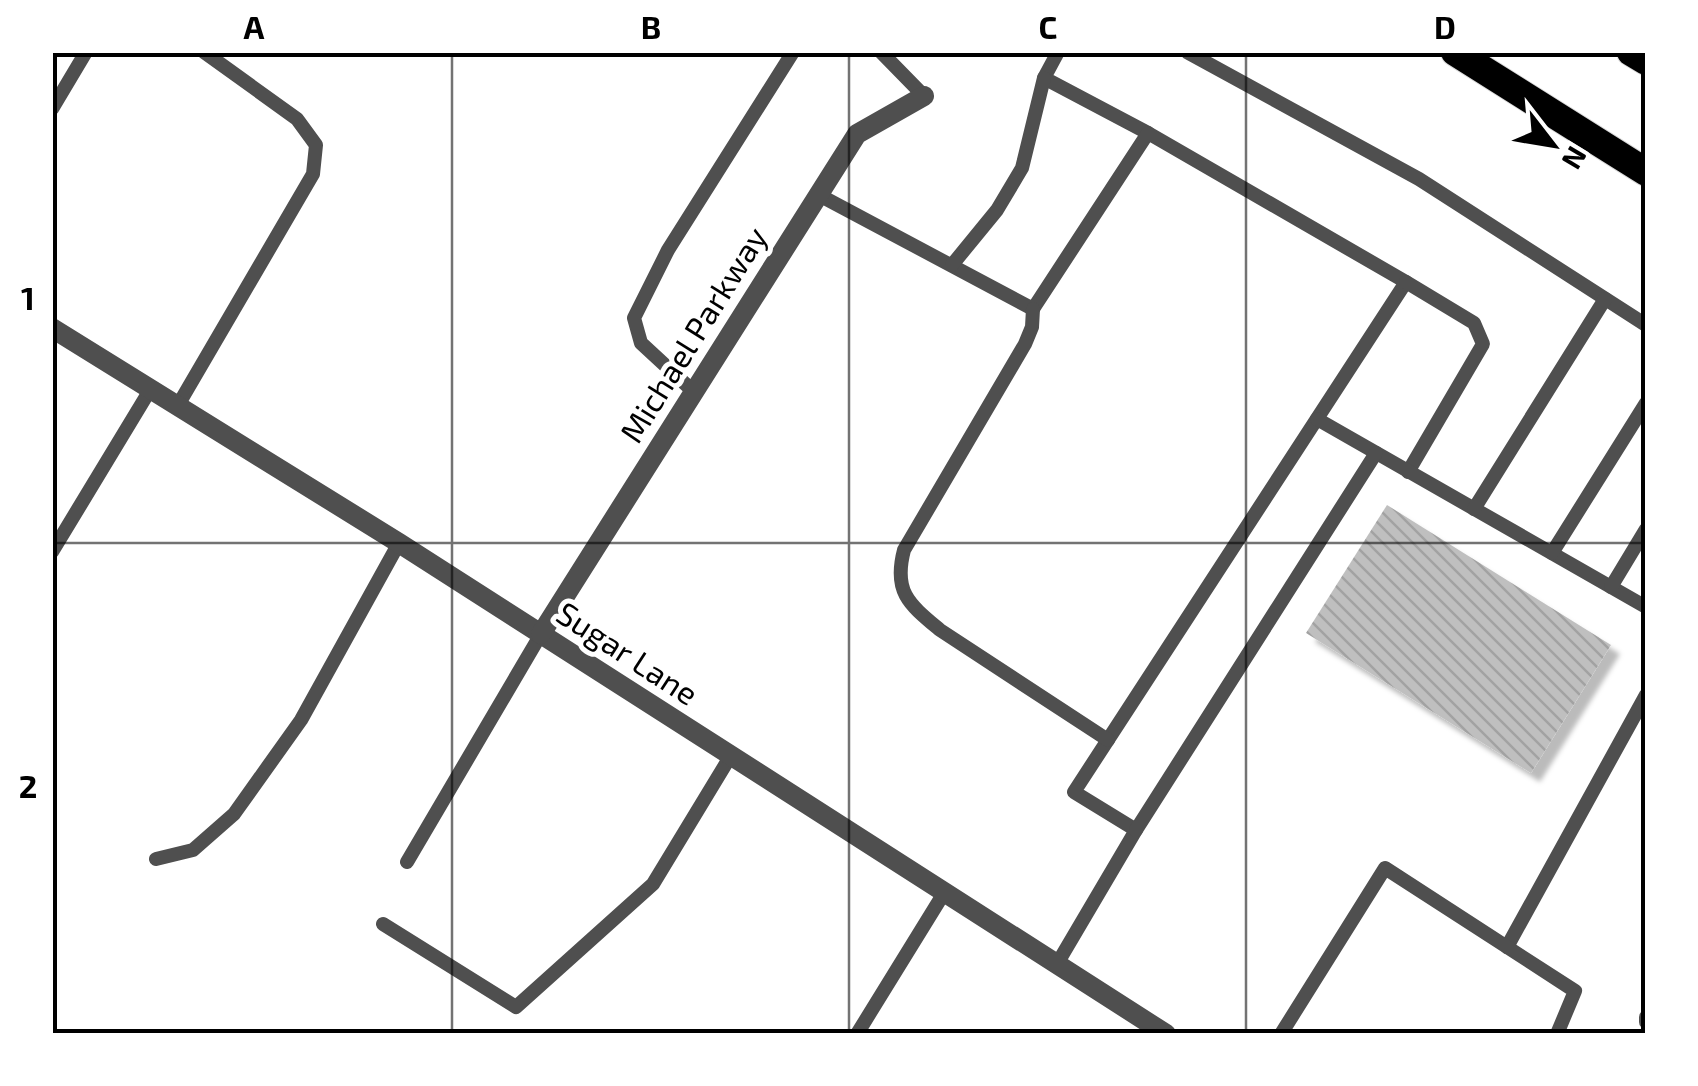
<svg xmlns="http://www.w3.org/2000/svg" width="1698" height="1086" font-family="'Exo 2',sans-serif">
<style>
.building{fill:url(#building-back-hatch);filter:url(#shadow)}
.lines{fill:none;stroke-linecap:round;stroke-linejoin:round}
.trunk-casing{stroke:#dbdbdb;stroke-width:30}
.service{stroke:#4f4f4f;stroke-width:14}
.minor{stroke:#4f4f4f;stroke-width:20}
.trunk{stroke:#000;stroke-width:28}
.grid{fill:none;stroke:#000;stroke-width:2.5;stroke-opacity:0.55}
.labels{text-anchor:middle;stroke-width:10;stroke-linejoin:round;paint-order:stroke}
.street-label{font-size:32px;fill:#000;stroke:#fff}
.neatline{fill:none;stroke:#000;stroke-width:4}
.grid-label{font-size:32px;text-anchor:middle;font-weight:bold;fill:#000}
</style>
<defs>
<pattern id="building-back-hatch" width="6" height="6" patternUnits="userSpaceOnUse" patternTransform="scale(2.5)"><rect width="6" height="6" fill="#bfbfbf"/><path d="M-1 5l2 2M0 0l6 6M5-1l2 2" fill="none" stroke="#a2a2a2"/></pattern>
<filter id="shadow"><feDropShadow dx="9" dy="9" stdDeviation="2.5" flood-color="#0004"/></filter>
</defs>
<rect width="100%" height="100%" fill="#fff"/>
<polygon class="building" points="1387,505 1611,645 1531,773 1306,633"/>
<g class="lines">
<defs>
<g id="trunk">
<polyline points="1455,52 1646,172"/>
<polyline points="1631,52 1646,61"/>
</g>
</defs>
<use href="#trunk" class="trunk-casing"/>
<g class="service">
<polyline points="881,52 924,96"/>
<polyline points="1058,52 1044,78 1148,133"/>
<polyline points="1187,52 1419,179 1646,325"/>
<polyline points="52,109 86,52"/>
<polyline points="819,195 1033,309 1148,133 1406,282 1074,792 1136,830 1057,964"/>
<polyline points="952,265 997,210 1022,168 1044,78"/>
<polyline points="1406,282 1474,323 1483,344 1408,472"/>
<path d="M 1033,309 L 1032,327 L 1025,344 L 904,550 C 893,592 909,604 940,630 L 1108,740"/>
<polyline points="694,392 641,343 634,318 668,250 793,52"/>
<polyline points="177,407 313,174 316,145 297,119 204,52"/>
<polyline points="1317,419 1646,607"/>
<polyline points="1474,509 1605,299"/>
<polyline points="52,552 150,390"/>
<polyline points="1552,553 1646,403"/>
<polyline points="1611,587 1646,529"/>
<polyline points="1136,830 1376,453"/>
<polyline points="156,859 193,850 234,814 301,720 399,543"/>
<polyline points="407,862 541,634"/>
<polyline points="383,924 516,1007 653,884 730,757"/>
<polyline points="1507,947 1646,695"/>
<polyline points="1646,1017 1646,1022"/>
<polyline points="857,1034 944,893"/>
<polyline points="1281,1034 1385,868 1575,991 1557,1034"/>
</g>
<g class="minor">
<polyline points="52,328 399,543 1166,1034"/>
<polyline points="541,634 857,134 924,96"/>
</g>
<use href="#trunk" class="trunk"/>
</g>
<path class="grid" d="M 452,52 L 452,1034M 849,52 L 849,1034M 1246,52 L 1246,1034M 52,543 L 1646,543"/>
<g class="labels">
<g class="street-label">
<text transform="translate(694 335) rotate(-58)" y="11">Michael Parkway</text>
<text transform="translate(627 654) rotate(33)" y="11">Sugar Lane</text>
</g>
</g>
<rect width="1698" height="1086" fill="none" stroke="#ffffff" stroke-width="110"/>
<g transform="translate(1553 145) rotate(121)" stroke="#ffffff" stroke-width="8" paint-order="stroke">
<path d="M0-8L18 38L0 25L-18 38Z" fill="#000000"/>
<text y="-15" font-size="28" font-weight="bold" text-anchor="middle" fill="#000000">N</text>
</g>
<rect x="55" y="55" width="1588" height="976" class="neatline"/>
<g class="grid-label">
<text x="254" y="39">A</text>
<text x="651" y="39">B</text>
<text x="1048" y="39">C</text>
<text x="1445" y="39">D</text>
<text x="28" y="310">1</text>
<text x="28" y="798">2</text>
</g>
</svg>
